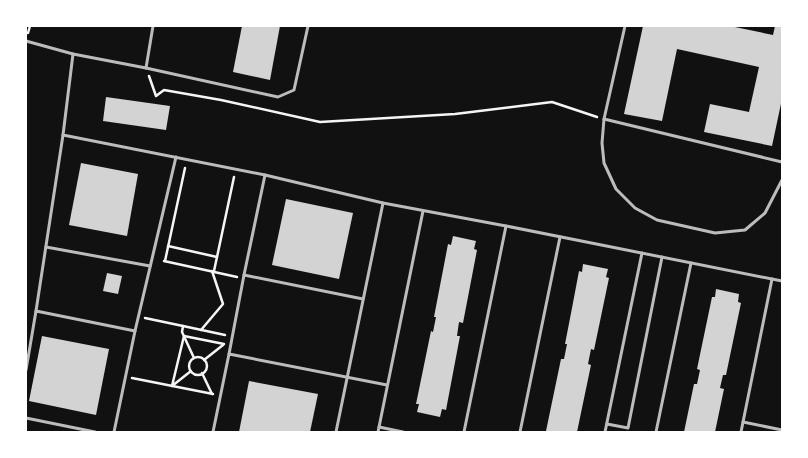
<svg xmlns="http://www.w3.org/2000/svg" width="808" height="458" font-family="'Fira Sans Condensed',sans-serif">
<style>
.building{fill:#d3d3d3}
.lines{fill:none;stroke-linecap:round;stroke-linejoin:round}
.path{stroke:#f5f5f5;stroke-width:2.5}
.service{stroke:#bcbcbc;stroke-width:3}
</style>
<rect width="100%" height="100%" fill="#111"/>
<g class="building">
<polygon points="242,26 280,26 270,80 233,72"/>
<polygon points="643,26 730,26 773,35 775,26 782,26 782,99 772,146 704,132 710,104 749,112 759,67 677,49 662,121 624,114"/>
<polygon points="106,97 170,106 166,130 103,121"/>
<polygon points="81,163 138,174 127,236 69,225"/>
<polygon points="286,199 353,213 339,279 272,265"/>
<polygon points="453,236 476,241 474,249 477,250 463,323 459,322 457,336 460,336 446,410 442,409 440,417 417,412 419,404 416,404 431,331 433,332 436,317 434,317 448,244 451,245"/>
<polygon points="583,264 608,269 606,277 609,278 594,350 591,349 588,364 591,365 577,432 548,432 546,431 561,359 564,359 567,344 565,344 572,308 579,271 582,272"/>
<polygon points="107,273 122,276 118,294 103,291"/>
<polygon points="716,289 739,294 738,302 741,303 726,375 723,375 720,388 724,389 715,432 684,432 694,384 697,384 700,370 697,369 712,297 715,297"/>
<polygon points="42,336 109,349 96,415 29,401"/>
<polygon points="249,381 318,394 310,432 239,432"/>
</g>
<g class="lines">
<g class="path">
<polyline points="28,33 30,26"/>
<polyline points="149,76 156,96 164,90 221,100 320,122 455,114 552,102 597,117"/>
<polyline points="168,246 217,257 214,271"/>
<polyline points="217,257 234,177"/>
<polyline points="164,261 237,277"/>
<polyline points="165,261 185,168"/>
<polyline points="145,318 183,326 182,332 194,358"/>
<polyline points="183,326 225,335"/>
<polyline points="201,330 223,304 212,271"/>
<circle cx="198" cy="366" r="9"/>
<polyline points="204,360 223,345"/>
<polyline points="191,371 172,386 184,336 224,344"/>
<polyline points="202,373 212,394"/>
<polyline points="132,378 213,394"/>
</g>
<g class="service">
<polyline points="625,26 604,119 602,143 604,163 616,189 635,208 657,220 715,233 745,230 765,213 782,180"/>
<polyline points="26,41 73,54 146,68 278,97 294,90 308,26"/>
<polyline points="73,54 63,135 265,175 383,203 506,226 782,281"/>
<polyline points="146,68 153,26"/>
<polyline points="604,119 782,162"/>
<polyline points="46,247 150,266"/>
<polyline points="244,275 265,175"/>
<polyline points="36,311 63,135"/>
<polyline points="135,331 176,157"/>
<polyline points="229,354 244,275 363,299"/>
<polyline points="26,370 36,311 135,331 114,432"/>
<polyline points="26,418 95,432"/>
<polyline points="743,422 782,430"/>
<polyline points="607,424 628,428 662,257"/>
<polyline points="379,427 403,432"/>
<polyline points="213,432 229,354 387,385"/>
<polyline points="336,432 383,203"/>
<polyline points="378,432 423,211"/>
<polyline points="464,432 506,226"/>
<polyline points="520,432 560,237"/>
<polyline points="605,432 642,253"/>
<polyline points="656,432 691,263"/>
<polyline points="741,432 772,279"/>
</g>
</g>
<rect width="808" height="458" fill="none" stroke="#ffffff" stroke-width="54"/>
</svg>
